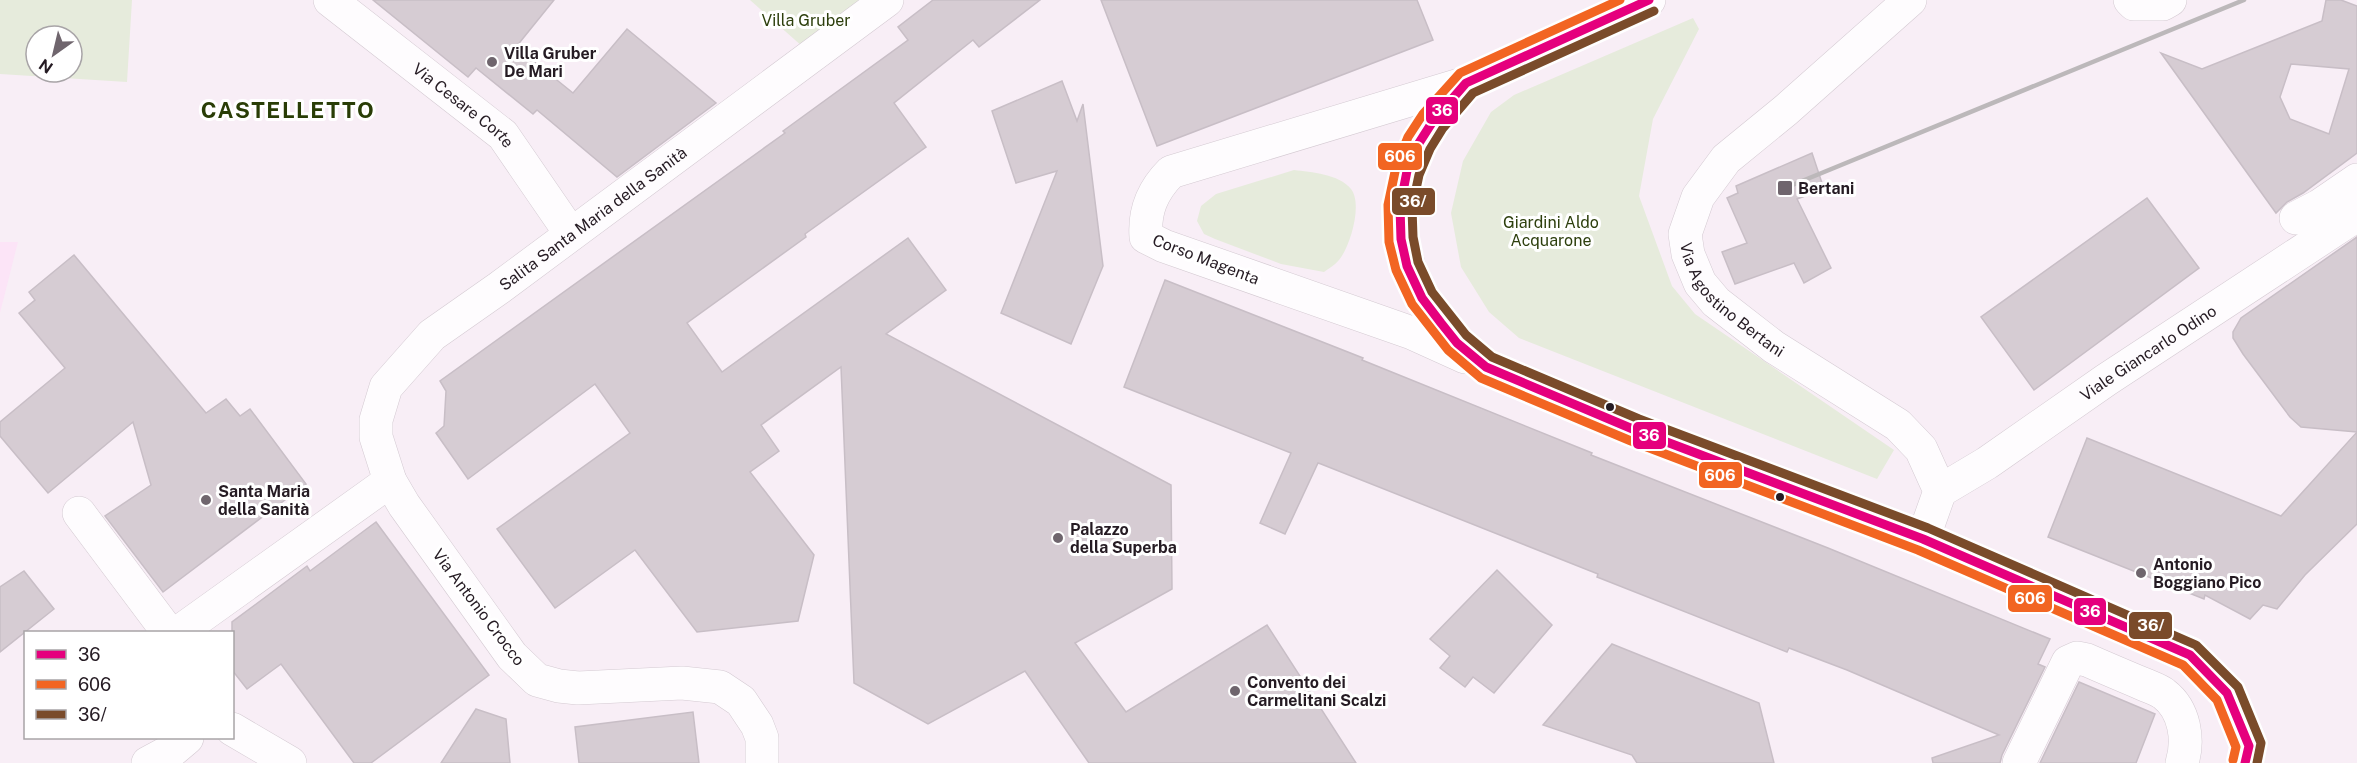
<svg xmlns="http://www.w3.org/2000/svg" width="2357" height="763" font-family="'Public Sans',sans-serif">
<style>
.built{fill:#fce4f7}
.green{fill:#e6ebdc;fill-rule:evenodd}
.building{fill:#d6ccd3;stroke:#c8bec6;stroke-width:1.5;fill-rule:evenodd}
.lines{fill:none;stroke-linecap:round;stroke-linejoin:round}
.minor-casing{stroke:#d4cad2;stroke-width:34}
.minor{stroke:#fefcfe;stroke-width:33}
.rail{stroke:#bcb8ba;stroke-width:4.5}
.bus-1-casing{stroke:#fff;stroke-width:14}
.bus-2-casing{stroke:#fff;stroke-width:14}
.bus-3-casing{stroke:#fff;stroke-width:14}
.bus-1{stroke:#e5007d;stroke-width:9}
.bus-2{stroke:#f26522;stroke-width:9}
.bus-3{stroke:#7a4b2a;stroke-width:9}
.poi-dot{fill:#6f656d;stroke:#fff;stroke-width:2}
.bus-dot{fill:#251b23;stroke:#fff;stroke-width:2}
.labels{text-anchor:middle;stroke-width:6;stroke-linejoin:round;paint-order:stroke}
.park-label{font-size:16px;fill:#2d3f0d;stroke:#fff}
.poi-label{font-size:16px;font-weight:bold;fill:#251b23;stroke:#fff;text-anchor:start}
.street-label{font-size:16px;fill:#251b23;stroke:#fff}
.district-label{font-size:22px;font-weight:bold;letter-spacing:1.5px;fill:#293d06;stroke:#fff}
.line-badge{stroke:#fff;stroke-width:2}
.badge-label{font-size:16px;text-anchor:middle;font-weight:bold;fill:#fff}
</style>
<rect width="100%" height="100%" fill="#f8eef6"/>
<polygon class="built" points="0,242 18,242 0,313"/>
<g class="green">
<path d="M 0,0 L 132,0 L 127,82 L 0,74 ZM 36,36 L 72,36 L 72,72 L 36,72 Z"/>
<polygon points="750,0 868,0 803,47"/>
<polygon points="1693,18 1699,29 1653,119 1639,196 1672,286 1695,314 1894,450 1877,479 1519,338 1489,312 1461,267 1451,213 1463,161 1491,112 1514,95"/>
<path d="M 1294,170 C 1311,172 1339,174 1351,189 C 1363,204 1350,247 1339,260 C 1335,265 1329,268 1324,272 L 1281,264 L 1215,239 L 1204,234 L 1197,221 L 1201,206 L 1216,194 Z"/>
</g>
<g class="building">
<polygon points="373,0 554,0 516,47 573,93 627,29 716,103 617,177 537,110 533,114 476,68 468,77"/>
<polygon points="933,0 1040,0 979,47 973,40 894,103 926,147 805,234 806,237 687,323 722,372 908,238 946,290 886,334 1171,485 1172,589 1075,643 1126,712 1267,625 1356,763 1089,763 1025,671 928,724 854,683 841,367 761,425 779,451 750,472 814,555 798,621 697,632 635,550 555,608 497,529 630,433 595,384 468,479 436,433 444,426 446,391 440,381 785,133 783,131 908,40 898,27"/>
<polygon points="1101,0 1417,0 1433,40 1157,146"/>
<path d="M 2326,0 L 2341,0 L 2357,6 L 2357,153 L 2303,193 L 2287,202 L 2276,213 L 2161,53 L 2202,69 L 2322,21 ZM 2291,64 L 2349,69 L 2329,134 L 2290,119 L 2280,97 Z"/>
<polygon points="1062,81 1077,121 1083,104 1103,266 1071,344 1001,313 1057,171 1016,183 992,111"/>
<polygon points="1812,153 1824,189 1797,199 1831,268 1804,283 1794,263 1735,284 1722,252 1747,243 1727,198 1738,193 1736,186"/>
<polygon points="2147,198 2199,268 2034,390 1981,317"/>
<polygon points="2357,237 2357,432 2301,427 2290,417 2243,354 2233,338 2233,332 2241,318"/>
<polygon points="74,255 206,413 226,399 240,416 250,409 306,484 163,592 105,516 151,485 133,422 48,493 0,436 0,422 65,368 19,313 35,300 29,292"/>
<polygon points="1165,280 1363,358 1362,360 1592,453 1591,455 1828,548 2050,639 2038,664 2045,667 2002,755 2000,763 1933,763 1932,758 1999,735 1847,670 1789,648 1787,652 1597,577 1598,574 1321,464 1318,463 1285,534 1260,523 1291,453 1124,387"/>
<polygon points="2357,432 2357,524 2305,575 2277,609 2263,605 2250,619 2205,595 2204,599 2048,537 2087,438 2281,516"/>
<polygon points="376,522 489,675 371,763 354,763 281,664 247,689 232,670 232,622 307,566 310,571"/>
<polygon points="1497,570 1552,625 1494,693 1473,677 1465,687 1440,668 1450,656 1430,639"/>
<polygon points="24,571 54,609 0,652 0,587"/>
<polygon points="1612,644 1759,703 1774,763 1637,763 1632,755 1543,725"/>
<polygon points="2079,682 2155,714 2136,763 2040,763"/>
<polygon points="476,709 506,719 510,763 441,763"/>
<polygon points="693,712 699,763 579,763 575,727"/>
</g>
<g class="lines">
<defs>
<g id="minor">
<path id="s1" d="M 330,0 L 503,135 L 571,234"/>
<path id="s2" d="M 1910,0 L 1786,110 L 1726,159 L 1698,197 L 1685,234 L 1688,254 L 1700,283 L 1716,302 L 1774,347 L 1898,425 L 1921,449 L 1940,491 L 1923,539"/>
<polyline points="2130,0 2134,4 2163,4 2170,0"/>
<polyline points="1466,83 1433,121 1419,143 1407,171 1400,207 1401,239 1414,283 1422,298 1457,343 1486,367 1635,430 1923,539 2190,655 2227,693 2249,746 2245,763"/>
<polyline points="2296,218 2319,206 2357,180"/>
<path d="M 1465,357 L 1412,333 L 1164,246 L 1146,237 C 1144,211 1152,191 1171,172 L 1466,83 L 1649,0"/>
<path id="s3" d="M 1940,491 L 1987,463 L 2106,380 L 2357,215"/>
<polyline points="79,513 168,632"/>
<polyline points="179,632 390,481"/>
<polyline points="232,729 290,763"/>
<polyline points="148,763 174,749 187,738"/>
<path id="s4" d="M 762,763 L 762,738 L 757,725 L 741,701 L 720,687 L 682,683 L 578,688 L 559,686 L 537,680 L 512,656 L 404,505 L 390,481 L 376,437 L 376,420 L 386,387 L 432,335 L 499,288 L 887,0"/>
<path d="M 2019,763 L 2068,662 L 2077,658 L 2087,660 C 2105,668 2124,676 2143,684 C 2150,687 2159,690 2164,694 C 2185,710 2189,740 2182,763"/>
</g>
</defs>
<use href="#minor" class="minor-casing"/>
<use href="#minor" class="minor"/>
<polyline class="rail" points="1785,188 2244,0"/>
<defs>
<polyline id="bus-1" points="1649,0 1466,83 1433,121 1419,143 1407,171 1400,207 1401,239 1407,266 1422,298 1441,323 1457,343 1486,367 1635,430 1923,539 2190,655 2227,693 2249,746 2245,763"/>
<polyline id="bus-2" points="1620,0 1460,73 1423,114 1408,137 1396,167 1388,205 1389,242 1396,270 1412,304 1448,350 1481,378 1631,441 1918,550 2183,665 2217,700 2236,747 2233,760"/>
<polyline id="bus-3" points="1654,11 1473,93 1443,128 1430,149 1419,175 1412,208 1413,237 1418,262 1432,292 1466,335 1492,357 1639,419 1928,528 2196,645 2238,687 2261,743 2257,763"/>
</defs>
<use href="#bus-1" class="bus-1-casing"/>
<use href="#bus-2" class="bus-2-casing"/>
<use href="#bus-3" class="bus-3-casing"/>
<use href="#bus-1" class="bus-1"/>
<use href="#bus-2" class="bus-2"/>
<use href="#bus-3" class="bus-3"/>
</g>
<g class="poi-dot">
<circle cx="492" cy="62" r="6"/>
<rect x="1777" y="180" width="16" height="16" rx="3"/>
<circle cx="206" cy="500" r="6"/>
<circle cx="1058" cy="538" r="6"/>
<circle cx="2141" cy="573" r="6"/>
<circle cx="1235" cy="691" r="6"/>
</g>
<g class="bus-dot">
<circle cx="1610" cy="407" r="5"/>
<circle cx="1780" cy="497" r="5"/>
</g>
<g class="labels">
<g class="park-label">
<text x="806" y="26">Villa Gruber</text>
<text x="1551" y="228">Giardini Aldo<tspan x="1551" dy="18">Acquarone</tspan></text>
</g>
<g class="poi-label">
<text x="504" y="59">Villa Gruber<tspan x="504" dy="18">De Mari</tspan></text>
<text x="1798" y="194">Bertani</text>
<text x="218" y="497">Santa Maria<tspan x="218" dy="18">della Sanità</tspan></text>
<text x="1070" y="535">Palazzo<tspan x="1070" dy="18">della Superba</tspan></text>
<text x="2153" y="570">Antonio<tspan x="2153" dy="18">Boggiano Pico</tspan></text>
<text x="1247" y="688">Convento dei<tspan x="1247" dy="18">Carmelitani Scalzi</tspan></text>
</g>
<g class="street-label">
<text dy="6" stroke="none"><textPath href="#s1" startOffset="170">Via Cesare Corte</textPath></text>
<text dy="6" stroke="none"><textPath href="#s4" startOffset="891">Salita Santa Maria della Sanità</textPath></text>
<text transform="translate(1206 259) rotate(21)" y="6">Corso Magenta</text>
<text dy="6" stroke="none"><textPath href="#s2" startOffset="414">Via Agostino Bertani</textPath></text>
<text dy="6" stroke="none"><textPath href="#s3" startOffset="250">Viale Giancarlo Odino</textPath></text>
<text transform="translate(479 607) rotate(53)" y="6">Via Antonio Crocco</text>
</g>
<g class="district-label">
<text x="288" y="118">CASTELLETTO</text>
</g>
</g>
<g class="line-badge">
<rect x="1425" y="96" width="34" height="29" rx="6" fill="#e5007d"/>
<rect x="1377" y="142" width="46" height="29" rx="6" fill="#f26522"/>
<rect x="1391" y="187" width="45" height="29" rx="6" fill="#7a4b2a"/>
<rect x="1632" y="421" width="35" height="29" rx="6" fill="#e5007d"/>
<rect x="1698" y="461" width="45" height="28" rx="6" fill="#f26522"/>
<rect x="2007" y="584" width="46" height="29" rx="6" fill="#f26522"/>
<rect x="2073" y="597" width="34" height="29" rx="6" fill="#e5007d"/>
<rect x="2128" y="611" width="45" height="29" rx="6" fill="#7a4b2a"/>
</g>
<g class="badge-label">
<text x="1442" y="116">36</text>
<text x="1400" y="162">606</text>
<text x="1413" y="207">36/</text>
<text x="1649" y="441">36</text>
<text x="1720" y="481">606</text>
<text x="2030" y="604">606</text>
<text x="2090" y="617">36</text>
<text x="2151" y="631">36/</text>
</g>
<rect x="24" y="631" width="210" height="108" fill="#ffffff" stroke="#a8a4a7" stroke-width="1.5"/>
<rect x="36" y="650" width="30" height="9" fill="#e5007d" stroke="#a8a4a7" stroke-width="1.5"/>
<text x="78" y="661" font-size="18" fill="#251b23">36</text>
<rect x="36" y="680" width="30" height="9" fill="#f26522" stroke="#a8a4a7" stroke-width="1.5"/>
<text x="78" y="691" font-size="18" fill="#251b23">606</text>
<rect x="36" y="710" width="30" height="9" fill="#7a4b2a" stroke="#a8a4a7" stroke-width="1.5"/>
<text x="78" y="721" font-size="18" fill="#251b23">36/</text>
<g transform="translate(54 54) rotate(214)"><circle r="28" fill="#ffffff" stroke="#a8a4a7" stroke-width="1.5"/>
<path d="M0-4.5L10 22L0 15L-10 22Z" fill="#6f656d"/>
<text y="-9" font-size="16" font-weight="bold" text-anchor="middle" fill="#251b23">N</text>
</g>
</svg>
